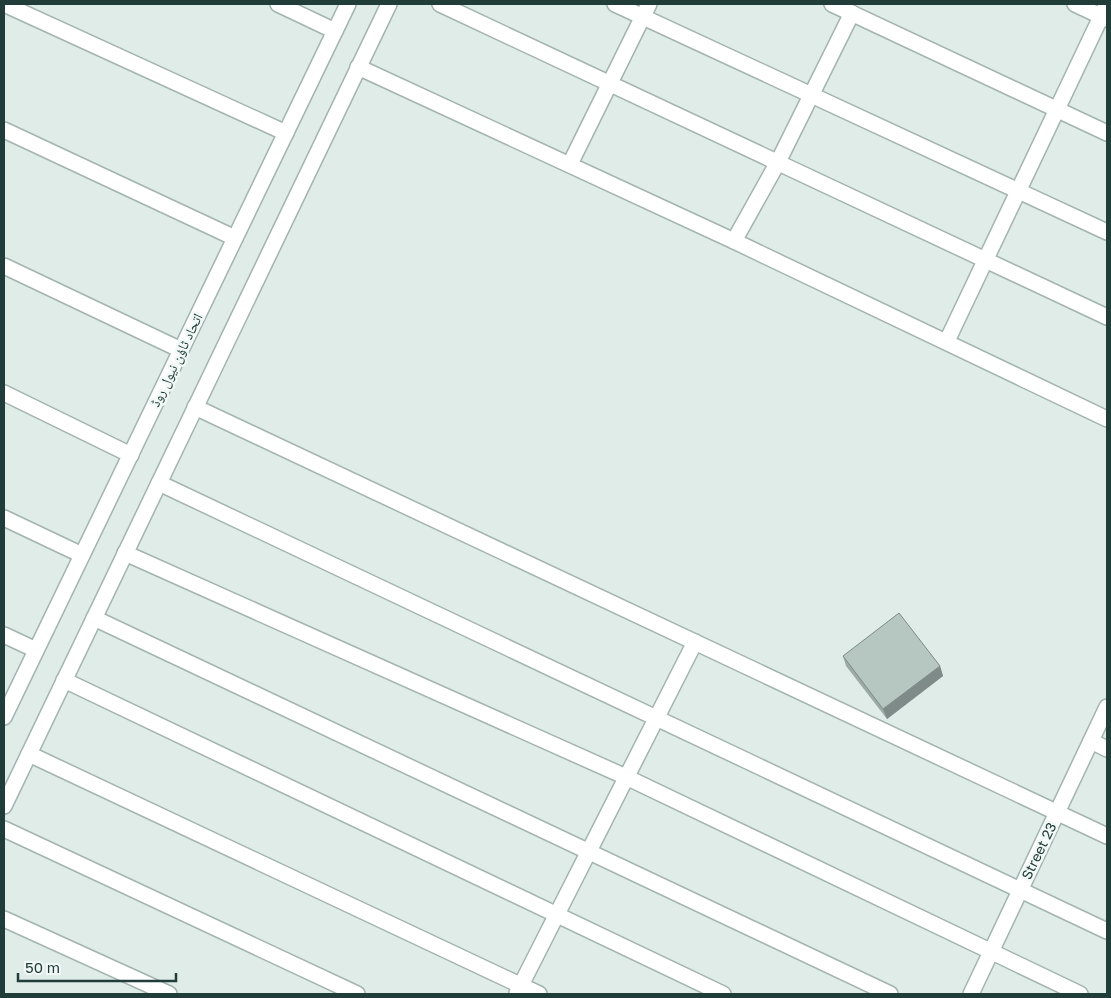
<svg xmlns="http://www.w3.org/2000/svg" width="1111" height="998" font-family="'Golos Text','Noto Naskh Arabic',sans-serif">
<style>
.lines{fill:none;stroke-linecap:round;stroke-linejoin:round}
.minor-casing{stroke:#a3b4b0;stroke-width:18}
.minor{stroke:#fff;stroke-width:15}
.wall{fill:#9daba7}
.shaded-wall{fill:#7f8b88}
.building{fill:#b6c7c2;stroke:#7f8b88}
.labels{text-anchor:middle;stroke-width:5;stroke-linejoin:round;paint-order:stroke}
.street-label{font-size:14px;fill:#203d39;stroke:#f1f8f6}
</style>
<rect width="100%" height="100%" fill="#e0ece8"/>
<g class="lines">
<defs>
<g id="minor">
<polyline points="4,4 286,133"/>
<polyline points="278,4 335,31"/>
<polyline points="440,4 1107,317"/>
<polyline points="615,4 1107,232"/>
<polyline points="832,4 1107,133"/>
<polyline points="1075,4 1107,19"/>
<polyline points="358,67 734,241 1107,419"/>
<polyline points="4,130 235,238"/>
<polyline points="570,164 649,4"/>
<polyline points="734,241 778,162 852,13"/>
<polyline points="4,266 181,350"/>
<polyline points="947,341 1107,4"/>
<polyline points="4,393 131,455"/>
<polyline points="195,407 1107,836"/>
<polyline points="159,483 1107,931"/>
<polyline points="4,518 82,555"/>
<polyline points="125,553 626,777 1080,994"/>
<polyline points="94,618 890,994"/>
<polyline points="4,635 36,650"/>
<polyline points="64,680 723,994"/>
<polyline points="4,717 348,4"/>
<polyline points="1091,741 1107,749"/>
<polyline points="29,754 539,994"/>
<polyline points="4,806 389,4"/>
<polyline points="4,829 357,994"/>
<polyline points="4,919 169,994"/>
<polyline points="517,993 695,642"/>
<polyline points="971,994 1107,707"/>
</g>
</defs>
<use href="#minor" class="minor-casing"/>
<use href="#minor" class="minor"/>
</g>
<polygon class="wall" points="843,656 940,666 943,676 887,719 846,666"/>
<polygon class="shaded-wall" points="940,666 943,676 887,719 883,709"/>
<polygon class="building" points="899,613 940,666 883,709 843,656"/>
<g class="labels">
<g class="street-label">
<text transform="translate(176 360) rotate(-64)" y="5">اتحاد ٹاؤن نیول روڈ</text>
<text transform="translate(1039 851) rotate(-64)" y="5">Street 23</text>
</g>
</g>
<rect width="1111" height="998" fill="none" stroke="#203d39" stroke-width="10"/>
<path d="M18 973v8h158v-8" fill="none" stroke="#203d39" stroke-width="2.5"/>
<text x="25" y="973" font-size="15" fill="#203d39" stroke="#f1f8f6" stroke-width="4" paint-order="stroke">50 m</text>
</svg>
